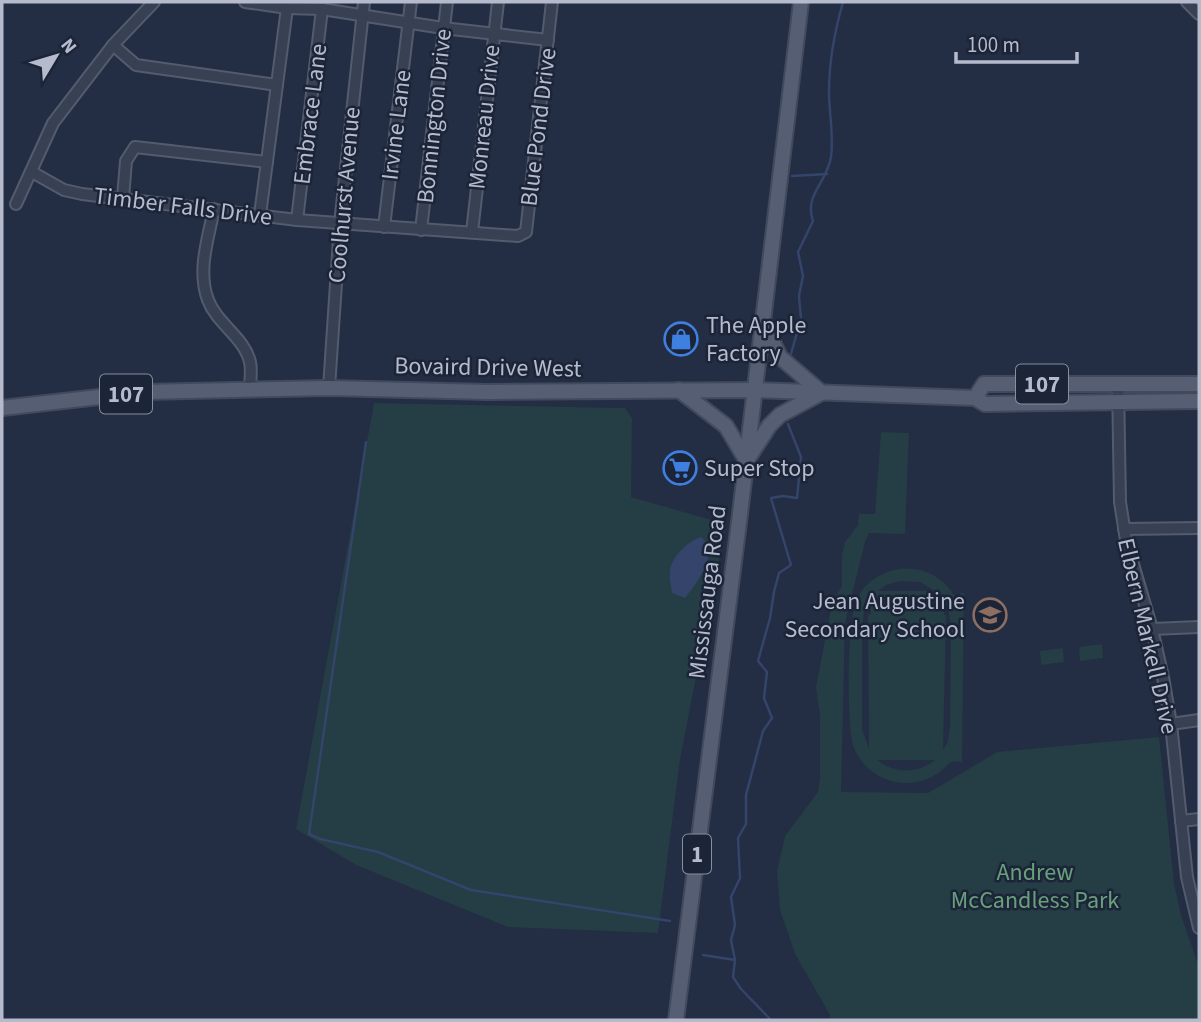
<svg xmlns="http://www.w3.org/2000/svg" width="1201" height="1022" font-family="'Source Sans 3',sans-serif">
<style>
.green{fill:#253d44;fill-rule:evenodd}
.water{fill:#34446a}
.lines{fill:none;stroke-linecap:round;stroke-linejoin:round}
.stream{stroke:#34446a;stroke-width:2.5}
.minor-casing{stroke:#535b6d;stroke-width:14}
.major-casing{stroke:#42495c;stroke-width:18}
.minor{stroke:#384053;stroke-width:10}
.major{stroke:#565e73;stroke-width:14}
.labels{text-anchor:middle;stroke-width:5;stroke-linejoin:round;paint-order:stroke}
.shield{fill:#1c2538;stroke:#878ea0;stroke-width:2}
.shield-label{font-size:23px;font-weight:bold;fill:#b5bbcd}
.street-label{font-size:24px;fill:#b5bbcd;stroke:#1c2538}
.poi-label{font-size:24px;fill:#b5bbcd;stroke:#1c2538;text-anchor:start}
.park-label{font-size:24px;fill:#69a07c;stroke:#1c2538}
</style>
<rect width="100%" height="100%" fill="#232d43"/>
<g class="green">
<polygon points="374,403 625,408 632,418 631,497 726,524 680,759 658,933 508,927 356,865 296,829"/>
<polygon points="881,432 909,433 905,534 869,533 865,542 845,623 841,792 928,793 997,752 1159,737 1174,883 1181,915 1199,967 1199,1020 829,1020 830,1015 795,954 780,910 777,871 785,836 818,792 820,777 820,717 816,687 832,603 842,586 842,555 845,542 858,525 859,514 875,514"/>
<path d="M 899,569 C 926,566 947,579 959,604 L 960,593 L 964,593 L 962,762 C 959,762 955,761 952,762 C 948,763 943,770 940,772 C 925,783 905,786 888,780 C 873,775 860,763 854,748 C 846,728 847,618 857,599 C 865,582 881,572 899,569 ZM 900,581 L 920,582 L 935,591 L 878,591 L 886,585 ZM 870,600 L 871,614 L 868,615 L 869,749 L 862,729 L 862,628 L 864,612 ZM 944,602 L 948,609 L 951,625 L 950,726 L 948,741 L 943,750 L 946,615 L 944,615 ZM 877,760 L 935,760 C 917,774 895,774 877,760 Z"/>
<polygon points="1102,644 1103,658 1080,661 1079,647"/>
<polygon points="1063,648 1064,662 1041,665 1040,651"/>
</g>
<path class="water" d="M 701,537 C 721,553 696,584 685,598 L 672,593 C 671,586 669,577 670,570 C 673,555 687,542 701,537 Z"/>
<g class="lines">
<g class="stream">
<polyline points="792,176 827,174"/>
<path d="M 791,354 L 801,318 L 799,296 L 803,276 L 798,252 L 813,221 C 804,194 827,183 831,157 C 834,136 829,113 829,92 C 829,63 835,30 843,2"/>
<polyline points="366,442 309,834 320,839 378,852 471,890 670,921"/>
<polyline points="703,955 735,960"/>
<polyline points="771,1020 741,989 733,977 735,960 731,940 735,925 731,897 740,878 738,838 746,824 746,795 763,731 772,718 764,698 767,672 758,661 770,618 774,592 779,573 791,565 771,498 783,496 797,498 801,457 788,424"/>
</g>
<defs>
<g id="minor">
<polyline points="245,2 287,8 322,9 443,28 548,40"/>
<polyline points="1187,2 1199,14"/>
<polyline points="113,45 136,65 277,85"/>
<polyline points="32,172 64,190 82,194 297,220 518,236 526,232 552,2"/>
<polyline points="123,198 126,161 135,147 267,162"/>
<polyline points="16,204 53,123 113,45 154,2"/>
<path d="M 214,209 C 208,239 197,271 208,300 C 217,324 244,337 250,362 C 252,370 250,381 250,389"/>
<polyline points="260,215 287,8"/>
<polyline points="297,220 322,9"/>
<polyline points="384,227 411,2"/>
<polyline points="421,230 447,2"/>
<polyline points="472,232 498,2"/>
<polyline points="1118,384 1120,502 1126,540 1152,629 1163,677 1171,724 1187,877 1199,928"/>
<polyline points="329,388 340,224 364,2"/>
<polyline points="1124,529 1199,528"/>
<polyline points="1152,629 1199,627"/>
<polyline points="1171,724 1199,720"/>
<polyline points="1181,821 1199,819"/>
</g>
<g id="major">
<polyline points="765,326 780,357 822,393"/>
<polyline points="679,390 726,426 745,458"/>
<polyline points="975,398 984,384 1199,384"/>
<polyline points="2,408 143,392 329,388 488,392 756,390 975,398 985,404 1199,401"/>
<polyline points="747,460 769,426 780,415 821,393"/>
<polyline points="676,1020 740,514 801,2"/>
</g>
</defs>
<use href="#minor" class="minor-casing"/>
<use href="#major" class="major-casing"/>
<use href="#minor" class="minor"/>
<use href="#major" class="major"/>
</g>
<defs>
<symbol id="shop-ring" viewBox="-11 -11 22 22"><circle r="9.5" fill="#1c2538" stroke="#3f7fe0" stroke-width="1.5"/><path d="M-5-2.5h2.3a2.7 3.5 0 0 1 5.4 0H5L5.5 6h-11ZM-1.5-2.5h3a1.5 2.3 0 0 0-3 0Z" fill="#3f7fe0"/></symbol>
<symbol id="supermarket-ring" viewBox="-11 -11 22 22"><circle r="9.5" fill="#1c2538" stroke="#3f7fe0" stroke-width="1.5"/><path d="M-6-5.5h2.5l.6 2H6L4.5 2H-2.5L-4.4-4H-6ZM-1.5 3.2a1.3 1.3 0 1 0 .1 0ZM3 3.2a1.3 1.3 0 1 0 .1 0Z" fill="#3f7fe0"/></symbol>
<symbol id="school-ring" viewBox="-11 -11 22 22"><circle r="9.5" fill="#1c2538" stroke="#8d6e63" stroke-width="1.5"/><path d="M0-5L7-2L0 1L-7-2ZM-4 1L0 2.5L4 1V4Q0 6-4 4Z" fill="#8d6e63"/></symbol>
</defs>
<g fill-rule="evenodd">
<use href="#shop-ring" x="662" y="320" width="38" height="38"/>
<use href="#supermarket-ring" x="661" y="449" width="38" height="38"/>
<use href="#school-ring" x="971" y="596" width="38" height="38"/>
</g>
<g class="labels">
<g class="shield">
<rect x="1016" y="364.5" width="52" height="39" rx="5"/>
<rect x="100" y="374.5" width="52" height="39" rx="5"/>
<rect x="683" y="834.5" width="28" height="39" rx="5"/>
</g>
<g class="shield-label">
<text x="1042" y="392">107</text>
<text x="126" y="402">107</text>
<text x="697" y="862">1</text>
</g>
<g class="street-label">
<text transform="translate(310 114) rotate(-83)" y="8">Embrace Lane</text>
<text transform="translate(434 116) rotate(-84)" y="8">Bonnington Drive</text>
<text transform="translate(484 117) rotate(-84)" y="8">Monreau Drive</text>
<text transform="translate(396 125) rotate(-83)" y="8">Irvine Lane</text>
<text transform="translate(538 127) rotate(-83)" y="8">Blue Pond Drive</text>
<text transform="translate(344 195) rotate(-85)" y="8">Coolhurst Avenue</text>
<text transform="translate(183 206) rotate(7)" y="8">Timber Falls Drive</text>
<text transform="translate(488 367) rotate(1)" y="8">Bovaird Drive West</text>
<text transform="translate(707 592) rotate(-83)" y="8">Mississauga Road</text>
<text transform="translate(1148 636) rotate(77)" y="8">Elbern Markell Drive</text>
</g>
<g class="poi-label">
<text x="706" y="333">The Apple<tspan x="706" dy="28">Factory</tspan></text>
<text x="704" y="476">Super Stop</text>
<text x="965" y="609" text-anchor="end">Jean Augustine<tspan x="965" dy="28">Secondary School</tspan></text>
</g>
<g class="park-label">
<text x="1035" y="880">Andrew<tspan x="1035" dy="28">McCandless Park</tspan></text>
</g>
</g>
<rect width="1201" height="1022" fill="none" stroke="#b5bbcd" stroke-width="7"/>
<g transform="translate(56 56) rotate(52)" stroke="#1c2538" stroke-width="5" paint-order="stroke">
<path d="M0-5L12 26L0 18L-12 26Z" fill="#b5bbcd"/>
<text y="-10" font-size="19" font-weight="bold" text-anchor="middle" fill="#b5bbcd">N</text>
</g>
<path d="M956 52v10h121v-10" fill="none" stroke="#b5bbcd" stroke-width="3.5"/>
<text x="967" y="52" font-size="21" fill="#b5bbcd" stroke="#1c2538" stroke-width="5" paint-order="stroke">100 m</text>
</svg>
